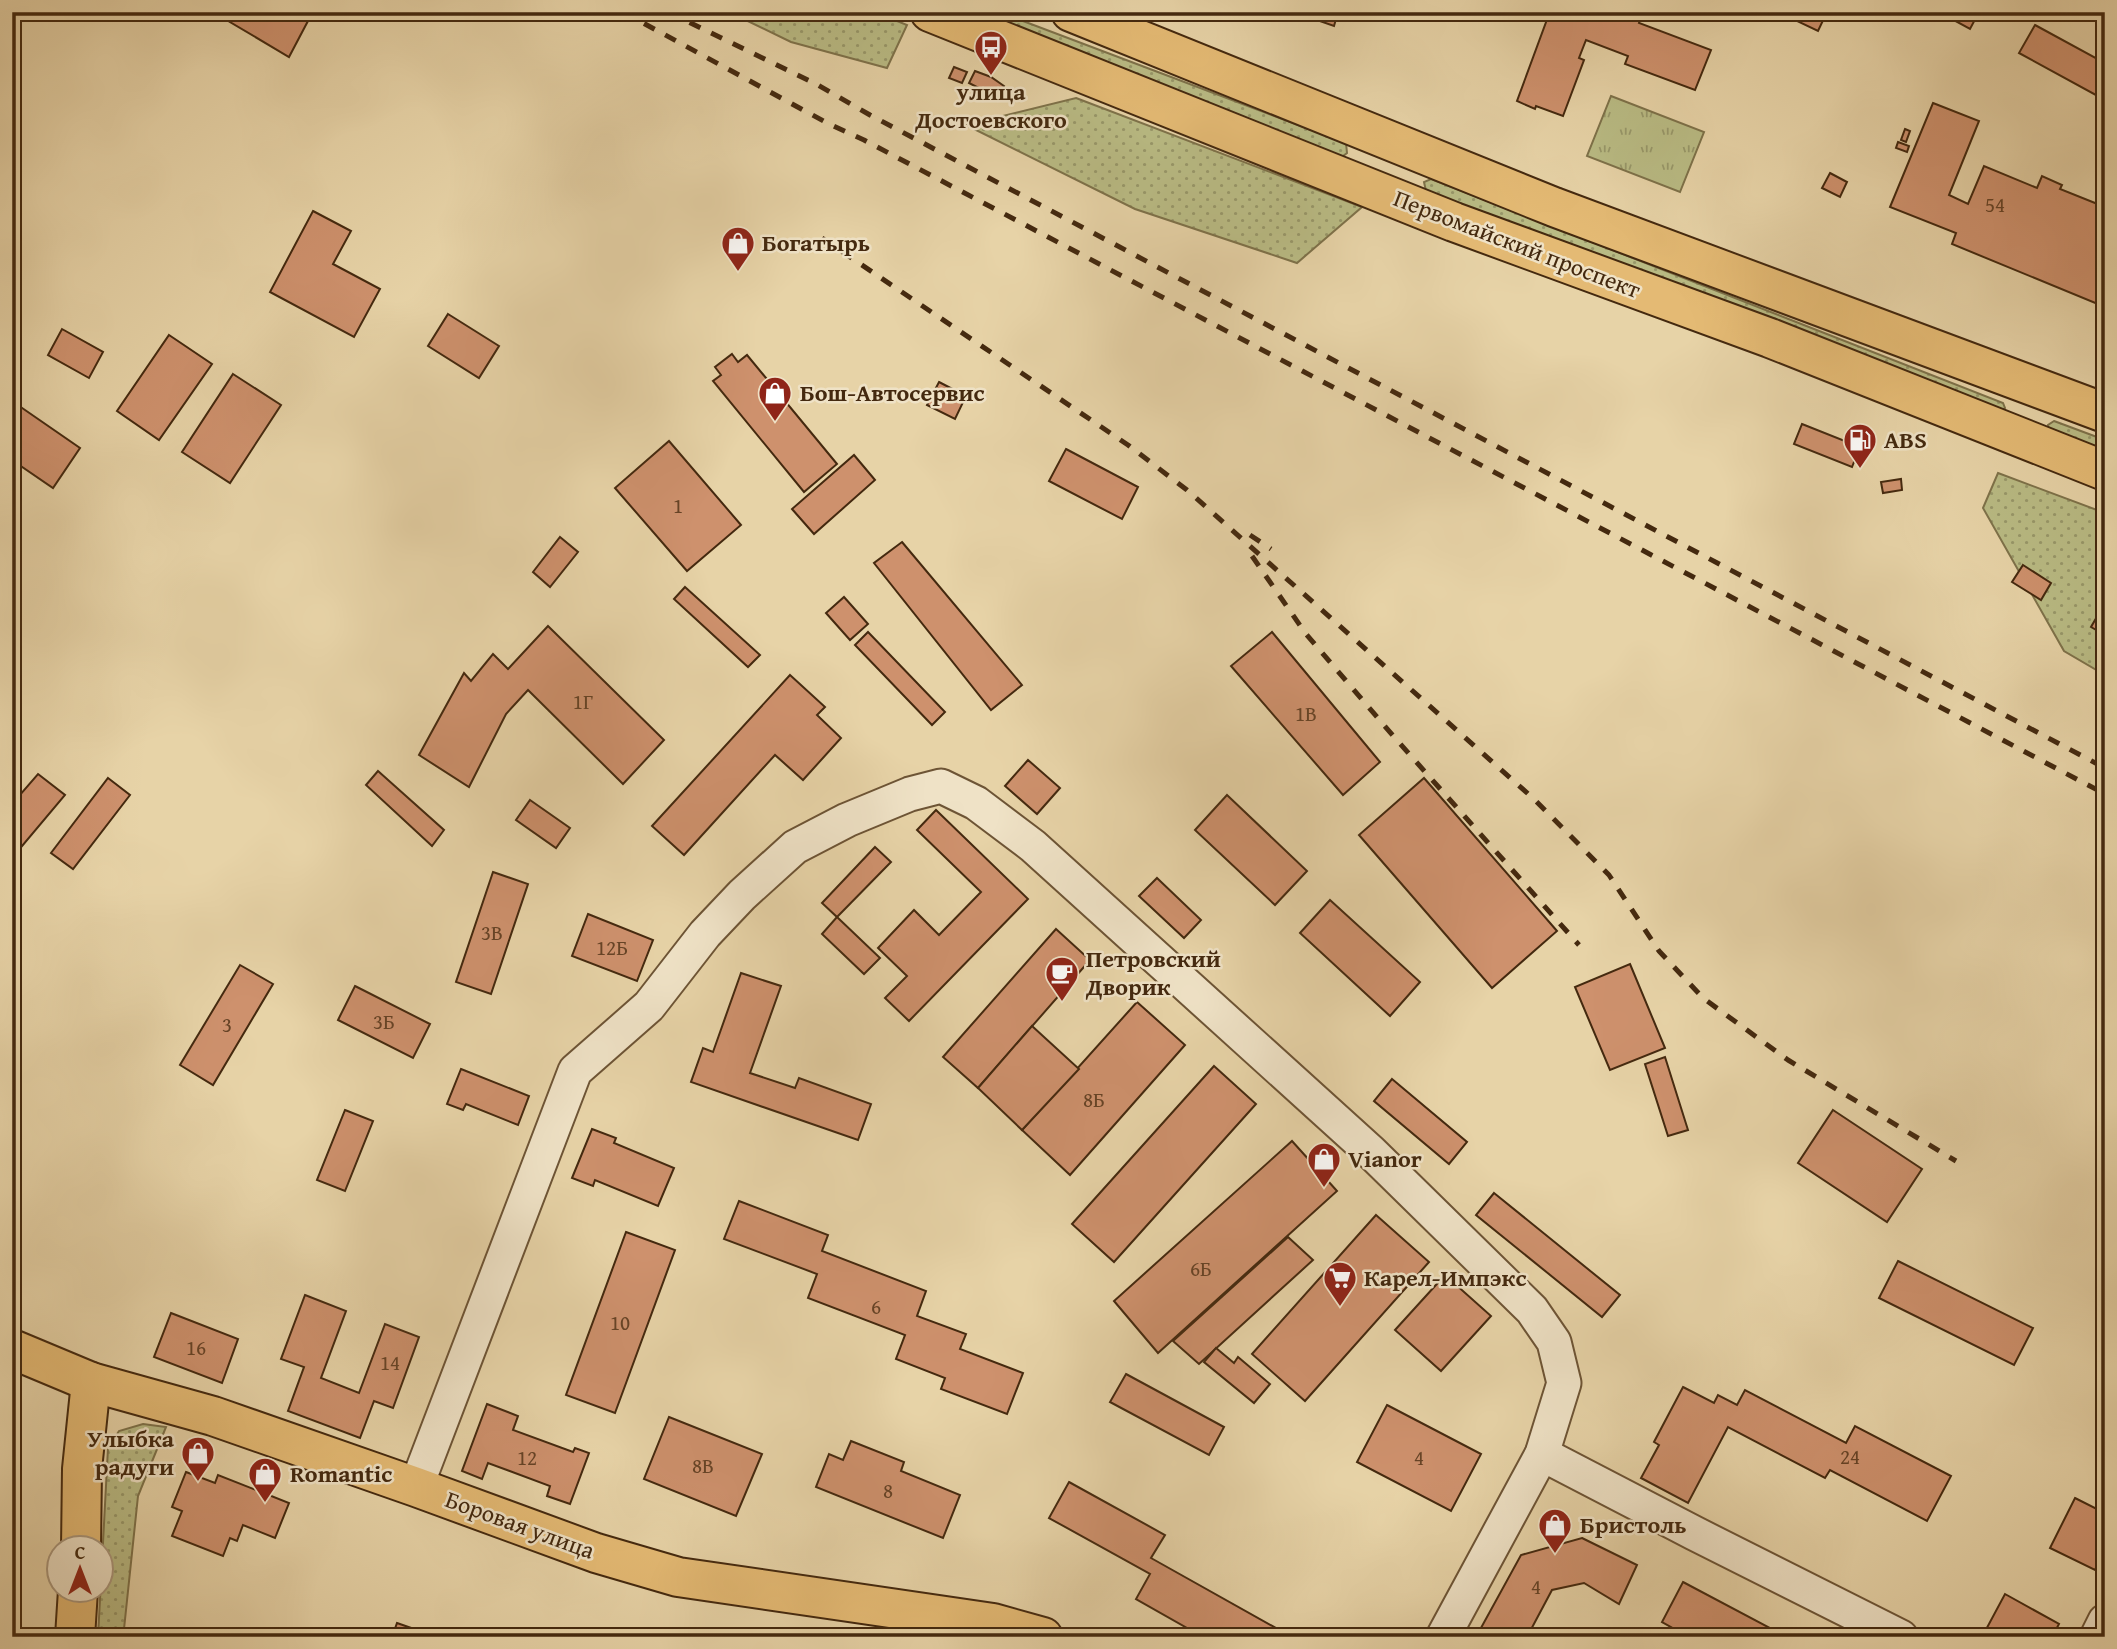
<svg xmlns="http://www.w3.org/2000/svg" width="2117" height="1649" font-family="'Gentium Book Plus',serif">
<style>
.grass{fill:url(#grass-dots);stroke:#7e724a;stroke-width:2}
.park{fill:url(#park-tufts);stroke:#7e724a;stroke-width:2}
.building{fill:#ce916d;stroke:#44290f;stroke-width:2}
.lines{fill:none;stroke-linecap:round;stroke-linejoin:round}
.minor-casing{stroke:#6d5435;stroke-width:37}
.major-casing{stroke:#44290f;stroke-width:42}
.minor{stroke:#efe2c6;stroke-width:33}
.major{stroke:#e4ba74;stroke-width:38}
.rail{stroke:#44290f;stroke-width:5;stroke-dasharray:12 12;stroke-linecap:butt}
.labels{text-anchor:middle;stroke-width:5;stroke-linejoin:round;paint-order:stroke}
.number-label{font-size:21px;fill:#664326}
.poi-label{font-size:24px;font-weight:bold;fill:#44290f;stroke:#efe2c6;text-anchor:start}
.street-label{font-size:24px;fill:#44290f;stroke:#efe2c6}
</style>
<defs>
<pattern id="grass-dots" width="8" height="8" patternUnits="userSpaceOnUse" patternTransform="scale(1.75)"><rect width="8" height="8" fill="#b9bb84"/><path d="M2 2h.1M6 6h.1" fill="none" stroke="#98986a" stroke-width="1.8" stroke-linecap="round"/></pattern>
<pattern id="park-tufts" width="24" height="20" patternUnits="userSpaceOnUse" patternTransform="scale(1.75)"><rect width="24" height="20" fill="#b9bb84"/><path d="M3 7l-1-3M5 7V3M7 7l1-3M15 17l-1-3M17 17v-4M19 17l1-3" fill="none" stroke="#98986a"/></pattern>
</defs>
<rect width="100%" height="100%" fill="#e7d3a7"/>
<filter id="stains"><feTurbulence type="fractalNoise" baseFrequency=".00286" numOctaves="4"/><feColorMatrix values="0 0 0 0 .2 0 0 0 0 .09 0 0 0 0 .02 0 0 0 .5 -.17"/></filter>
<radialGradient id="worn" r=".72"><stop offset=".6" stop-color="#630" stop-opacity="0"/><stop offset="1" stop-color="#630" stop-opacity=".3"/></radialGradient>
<g class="grass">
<polygon points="729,12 875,12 907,25 887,68 791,42"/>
<polygon points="956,12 999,12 1346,143 1347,153 1339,159"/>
<polygon points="1076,98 1362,207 1297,263 1135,209 966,125"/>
<polygon points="1431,179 2003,403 2005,408 2000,413 1426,191 1424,182"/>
<polygon points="2054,421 2105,440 2105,452 2049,431 2048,425"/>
<polygon points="1998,473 2105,513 2105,675 2064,651 1983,508"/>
<polygon points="143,1424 166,1427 138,1496 124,1629 133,1637 98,1637 108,1448 119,1431"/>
</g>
<polygon class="park" points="1611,96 1704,132 1680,192 1587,156"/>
<g class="building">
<polygon points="213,12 298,12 309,19 289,57"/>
<polygon points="1294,12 1338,12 1334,26"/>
<polygon points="1544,12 1576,12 1595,19 1598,12 1643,12 1639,23 1711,50 1695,90 1625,64 1628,56 1586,40 1579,58 1584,60 1563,116 1536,106 1535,109 1517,101 1549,14"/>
<polygon points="1778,12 1827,12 1818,31"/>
<polygon points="1939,12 1979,12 1970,29"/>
<polygon points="2035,25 2105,63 2105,100 2019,53"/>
<polygon points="954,67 967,72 962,83 949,78"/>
<polygon points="975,71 991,77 1004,86 998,98 969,83"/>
<polygon points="1933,103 1979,121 1949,195 1968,204 1984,166 2037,188 2042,176 2062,185 2060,189 2105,207 2105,307 1952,244 1956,233 1890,207"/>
<polygon points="1905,129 1910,131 1906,142 1901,140"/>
<polygon points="1898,142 1909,146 1907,152 1896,148"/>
<polygon points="1830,173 1847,182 1840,197 1822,188"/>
<polygon points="313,211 351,231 333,264 380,289 354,337 270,292"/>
<polygon points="448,314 499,346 479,378 428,346"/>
<polygon points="62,329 103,352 89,378 48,355"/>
<polygon points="169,335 212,364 159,440 117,411"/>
<polygon points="732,354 738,362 747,355 837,464 804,492 713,381 721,375 715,367"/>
<polygon points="233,374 281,405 230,483 182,452"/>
<polygon points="939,382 966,396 955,419 927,405"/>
<polygon points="12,401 80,448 53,488 12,460"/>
<polygon points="1802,424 1860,447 1852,467 1794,444"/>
<polygon points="669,441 741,525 687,571 615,488"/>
<polygon points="1066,449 1138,487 1122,519 1049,481"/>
<polygon points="854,455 875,480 814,534 792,509"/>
<polygon points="1901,479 1902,490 1883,493 1881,482"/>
<polygon points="560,537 578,552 550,587 533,572"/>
<polygon points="902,542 1022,685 991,710 874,563"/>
<polygon points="2023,565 2051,583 2041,600 2012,582"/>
<polygon points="685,587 760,655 748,667 674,599"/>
<polygon points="844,597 868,624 850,640 826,613"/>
<polygon points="2105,603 2105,635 2091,627"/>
<polygon points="548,626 664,740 623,784 528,690 506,714 469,787 419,755 464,673 471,681 493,654 508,669"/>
<polygon points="868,632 945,712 932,725 855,645"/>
<polygon points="1272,632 1380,762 1343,795 1231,666"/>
<polygon points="790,675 825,707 817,715 841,738 803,780 775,755 684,855 652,826"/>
<polygon points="1028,760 1060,788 1037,814 1005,786"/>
<polygon points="378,771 444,830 432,846 366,785"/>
<polygon points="38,774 65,795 12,858 12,804"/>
<polygon points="108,778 130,795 73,869 51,853"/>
<polygon points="1424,778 1557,931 1492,988 1359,835"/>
<polygon points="1227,795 1307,871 1275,905 1195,830"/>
<polygon points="530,800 570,828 556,848 516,820"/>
<polygon points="936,810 1028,899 909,1021 885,998 907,976 878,948 914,910 939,935 981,892 917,830"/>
<polygon points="875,847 891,862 837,917 822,903"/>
<polygon points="493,872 528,884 491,994 456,982"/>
<polygon points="1157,878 1201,920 1184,938 1139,896"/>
<polygon points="1330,900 1420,982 1390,1016 1300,933"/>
<polygon points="588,914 653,940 637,981 572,956"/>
<polygon points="837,917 880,958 864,974 822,934"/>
<polygon points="1056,929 1090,960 978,1088 943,1057"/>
<polygon points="1630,964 1665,1048 1610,1070 1575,987"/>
<polygon points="240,965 273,984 213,1085 180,1065"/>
<polygon points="741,973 781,986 750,1073 795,1088 799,1078 871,1104 858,1140 691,1082 703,1048 713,1052"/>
<polygon points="355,986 430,1024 413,1058 338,1020"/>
<polygon points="1137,1002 1185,1045 1070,1175 1022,1130"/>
<polygon points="1032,1026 1079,1069 1022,1130 978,1088"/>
<polygon points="1665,1057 1688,1130 1668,1136 1645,1064"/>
<polygon points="1214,1066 1256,1104 1114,1262 1072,1224"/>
<polygon points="461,1069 529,1096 518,1125 466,1104 463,1110 447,1104"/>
<polygon points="1392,1079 1467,1142 1449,1164 1374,1101"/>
<polygon points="345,1110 373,1121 345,1191 317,1180"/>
<polygon points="1833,1110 1922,1169 1887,1222 1798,1163"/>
<polygon points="592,1129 616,1138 614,1143 674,1168 658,1206 595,1180 593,1186 572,1178"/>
<polygon points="1292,1141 1337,1191 1158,1353 1114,1301"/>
<polygon points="1494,1193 1620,1295 1602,1317 1476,1215"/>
<polygon points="739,1201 828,1235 822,1251 926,1291 917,1316 966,1334 960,1349 1023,1373 1007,1414 941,1389 945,1378 896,1359 905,1335 808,1298 817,1274 724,1239"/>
<polygon points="1376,1215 1429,1262 1305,1401 1252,1354"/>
<polygon points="626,1232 675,1250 615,1413 566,1395"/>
<polygon points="1288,1237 1313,1260 1199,1364 1173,1341"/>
<polygon points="1898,1261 2033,1328 2014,1365 1879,1298"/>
<polygon points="1445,1275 1491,1316 1441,1371 1395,1330"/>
<polygon points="305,1295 346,1311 321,1378 359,1393 385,1324 419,1337 393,1408 374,1401 360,1438 288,1411 304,1367 281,1359"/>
<polygon points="171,1313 238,1339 222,1383 154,1357"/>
<polygon points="1216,1348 1234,1363 1238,1357 1270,1384 1254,1403 1204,1362"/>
<polygon points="1126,1374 1224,1427 1209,1455 1110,1402"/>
<polygon points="1683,1387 1714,1403 1718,1395 1737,1405 1745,1390 1846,1443 1855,1426 1951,1476 1927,1521 1830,1470 1825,1478 1728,1427 1688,1503 1641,1478 1659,1445 1654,1442"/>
<polygon points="487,1404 518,1416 513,1430 573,1452 575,1448 589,1453 570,1504 547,1496 550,1486 488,1463 482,1479 462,1471"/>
<polygon points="1387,1405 1481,1454 1451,1511 1357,1462"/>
<polygon points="669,1417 762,1454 736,1516 644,1479"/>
<polygon points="851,1441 904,1462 901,1471 960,1495 943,1538 816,1487 829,1454 843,1460"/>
<polygon points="186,1472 215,1483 218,1475 289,1503 275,1538 243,1525 237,1541 230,1538 223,1556 172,1536 182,1511 172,1507"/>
<polygon points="1069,1482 1165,1535 1151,1558 1292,1637 1203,1637 1136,1599 1150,1574 1049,1518"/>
<polygon points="2075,1498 2105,1513 2105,1550 2095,1570 2050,1548"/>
<polygon points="1582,1538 1637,1565 1619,1604 1584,1583 1552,1590 1527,1637 1476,1637 1521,1555"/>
<polygon points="1683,1582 1787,1637 1689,1637 1662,1622"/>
<polygon points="2005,1594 2059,1624 2052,1637 1982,1637"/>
<polygon points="397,1623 437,1637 392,1637"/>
</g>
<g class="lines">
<defs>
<g id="minor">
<polyline points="1542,1454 1694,1533 1901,1637"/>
<polyline points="416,1487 575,1071 649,1006 705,934 742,895 795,847 847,820 910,794 941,786 976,803 1033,846 1371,1152 1532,1310 1554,1342 1564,1383 1542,1454 1443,1637"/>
<polyline points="2097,1637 2105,1621"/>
</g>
<g id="major">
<polyline points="930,12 1454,222 1770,338 2105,471"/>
<polyline points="1071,12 1554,207 2105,413"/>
<polyline points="12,1349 91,1382 213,1416 416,1487 596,1553 678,1577 993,1623 1043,1637"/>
<polyline points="81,1548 82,1469 91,1382"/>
<polyline points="75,1637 78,1590"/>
</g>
</defs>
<use href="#minor" class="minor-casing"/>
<use href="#major" class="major-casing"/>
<use href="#minor" class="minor"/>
<use href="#major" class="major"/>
<g class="rail">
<polyline points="623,12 829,124 864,140 2105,794"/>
<polyline points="668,12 816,84 870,115 2105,768"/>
<polyline points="822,238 1128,445 1187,490 1534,799 1609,875 1659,951 1703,998 1788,1060 1956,1161"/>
<polyline points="1250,535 1271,549"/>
<polyline points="1252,556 1306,634 1395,738 1579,945"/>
</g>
</g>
<defs>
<symbol id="bus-pin" viewBox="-11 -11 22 30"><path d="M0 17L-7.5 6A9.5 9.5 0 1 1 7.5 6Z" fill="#8f2418" stroke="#efe2c6"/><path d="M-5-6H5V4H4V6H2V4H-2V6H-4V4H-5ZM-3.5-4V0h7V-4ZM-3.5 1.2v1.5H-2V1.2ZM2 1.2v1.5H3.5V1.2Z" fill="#fff"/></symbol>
<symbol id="shop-pin" viewBox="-11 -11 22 30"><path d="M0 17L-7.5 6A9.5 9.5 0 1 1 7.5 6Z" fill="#8f2418" stroke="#efe2c6"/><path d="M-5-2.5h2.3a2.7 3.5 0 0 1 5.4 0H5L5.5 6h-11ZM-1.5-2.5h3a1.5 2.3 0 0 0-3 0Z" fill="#fff"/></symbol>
<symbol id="fuel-pin" viewBox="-11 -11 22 30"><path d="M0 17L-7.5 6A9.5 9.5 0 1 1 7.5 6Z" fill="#8f2418" stroke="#efe2c6"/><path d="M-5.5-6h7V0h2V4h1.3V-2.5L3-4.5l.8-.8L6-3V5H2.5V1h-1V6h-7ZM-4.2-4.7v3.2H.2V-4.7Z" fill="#fff"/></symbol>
<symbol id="cafe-pin" viewBox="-11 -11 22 30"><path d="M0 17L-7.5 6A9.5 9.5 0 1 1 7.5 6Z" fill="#8f2418" stroke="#efe2c6"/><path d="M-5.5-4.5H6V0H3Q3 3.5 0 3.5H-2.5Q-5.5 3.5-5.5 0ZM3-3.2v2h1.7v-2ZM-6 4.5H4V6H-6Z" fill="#fff"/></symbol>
<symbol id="supermarket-pin" viewBox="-11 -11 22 30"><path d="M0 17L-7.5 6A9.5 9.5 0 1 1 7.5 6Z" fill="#8f2418" stroke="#efe2c6"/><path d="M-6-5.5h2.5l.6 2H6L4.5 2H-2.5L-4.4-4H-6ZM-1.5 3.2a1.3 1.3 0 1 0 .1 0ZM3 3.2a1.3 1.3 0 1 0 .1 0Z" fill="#fff"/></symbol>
</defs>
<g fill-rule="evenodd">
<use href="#bus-pin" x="972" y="28" width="38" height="52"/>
<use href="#shop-pin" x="719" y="224" width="38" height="52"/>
<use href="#shop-pin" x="756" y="374" width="38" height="52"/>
<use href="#fuel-pin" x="1841" y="421" width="38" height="52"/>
<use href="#cafe-pin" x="1043" y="954" width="38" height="52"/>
<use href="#shop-pin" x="1305" y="1140" width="38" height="52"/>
<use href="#supermarket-pin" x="1321" y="1259" width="38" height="52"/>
<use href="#shop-pin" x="179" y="1434" width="38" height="52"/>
<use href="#shop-pin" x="246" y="1455" width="38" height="52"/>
<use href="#shop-pin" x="1536" y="1506" width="38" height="52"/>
</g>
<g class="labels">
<g class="number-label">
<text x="1995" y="212">54</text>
<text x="678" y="513">1</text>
<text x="583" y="709">1Г</text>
<text x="1306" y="721">1В</text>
<text x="492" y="940">3В</text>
<text x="612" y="955">12Б</text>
<text x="384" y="1029">3Б</text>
<text x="227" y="1032">3</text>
<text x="1094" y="1107">8Б</text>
<text x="1201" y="1276">6Б</text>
<text x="876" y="1314">6</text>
<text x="620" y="1330">10</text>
<text x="196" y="1355">16</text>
<text x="390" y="1370">14</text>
<text x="1850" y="1464">24</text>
<text x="527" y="1465">12</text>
<text x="1419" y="1465">4</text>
<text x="703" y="1473">8В</text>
<text x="888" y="1498">8</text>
<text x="1536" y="1594">4</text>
</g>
<g class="poi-label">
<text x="991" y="100" text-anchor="middle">улица<tspan x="991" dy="28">Достоевского</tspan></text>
<text x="762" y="251">Богатырь</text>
<text x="800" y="401">Бош-Автосервис</text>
<text x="1884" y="448">ABS</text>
<text x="1086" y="967">Петровский<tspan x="1086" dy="28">Дворик</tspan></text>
<text x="1348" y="1167">Vianor</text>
<text x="1364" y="1286">Карел-Импэкс</text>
<text x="174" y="1447" text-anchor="end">Улыбка<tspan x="174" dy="28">радуги</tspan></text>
<text x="290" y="1482">Romantic</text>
<text x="1580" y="1533">Бристоль</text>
</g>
<g class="street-label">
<text transform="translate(1517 244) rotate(21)" y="8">Первомайский проспект</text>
<text transform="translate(520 1525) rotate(20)" y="8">Боровая улица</text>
</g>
</g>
<rect width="2117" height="1649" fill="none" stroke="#e7d3a7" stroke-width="42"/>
<rect x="14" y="14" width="2089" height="1621" fill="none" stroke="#44290f" stroke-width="3.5"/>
<rect x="21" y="21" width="2075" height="1607" fill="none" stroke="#44290f" stroke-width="2"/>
<g transform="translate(80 1569)"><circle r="33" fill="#efe2c6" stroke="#ab987d" stroke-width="2"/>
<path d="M0-5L12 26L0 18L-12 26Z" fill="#8f2418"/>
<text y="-10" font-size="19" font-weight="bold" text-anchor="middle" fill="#44290f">С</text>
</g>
<rect width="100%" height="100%" filter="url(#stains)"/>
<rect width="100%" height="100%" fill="url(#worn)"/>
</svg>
